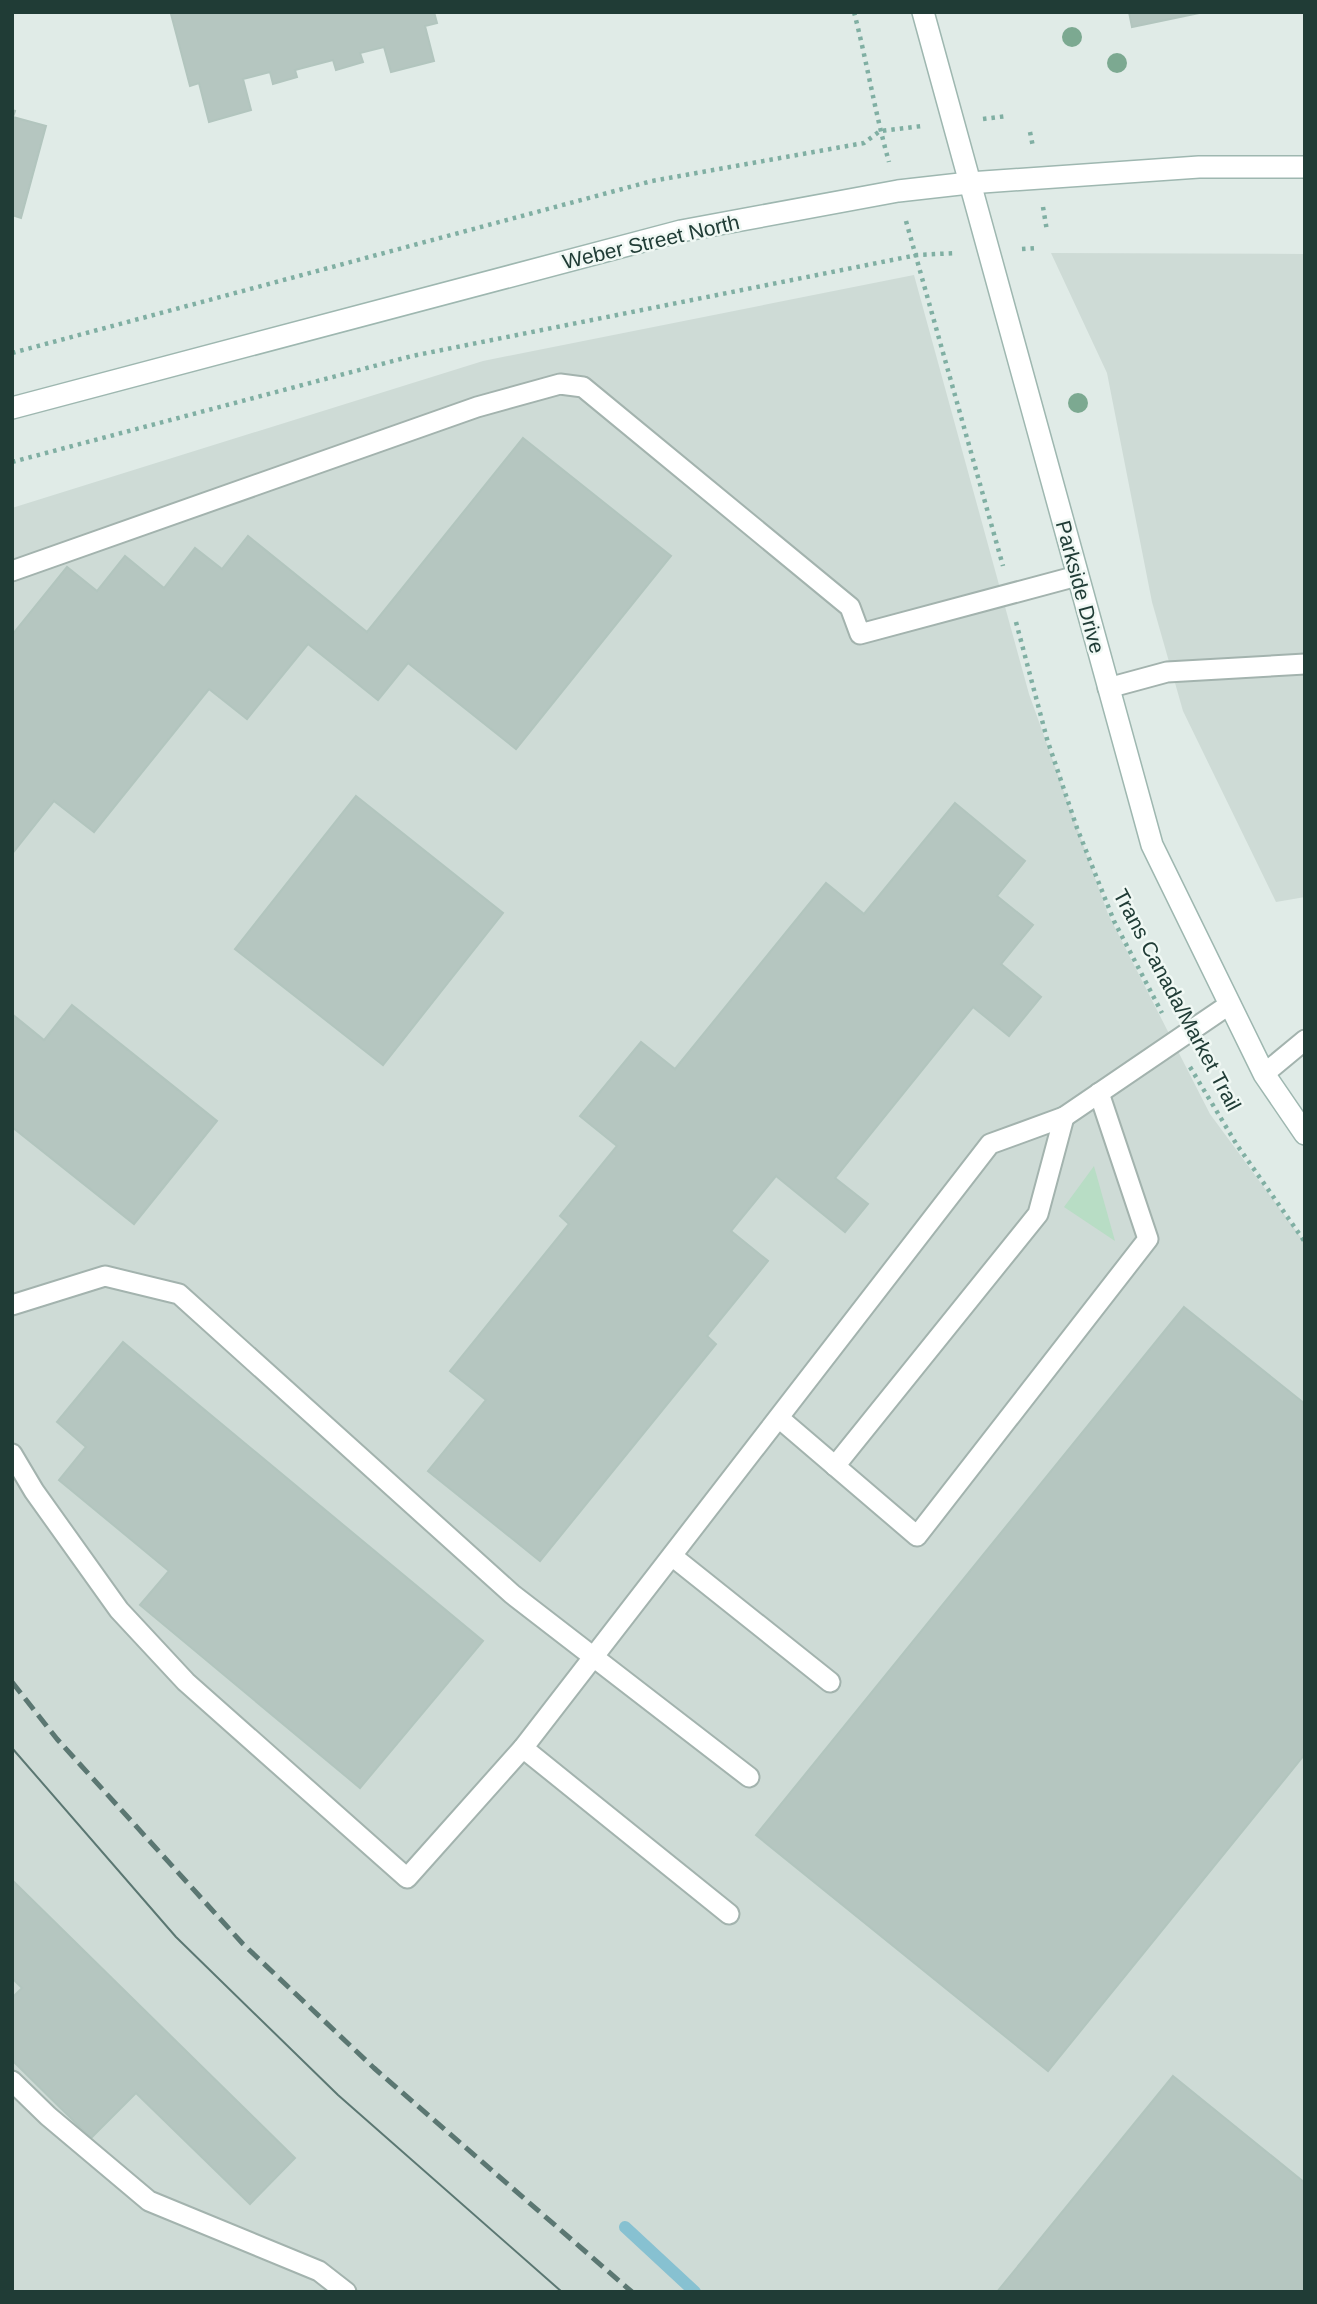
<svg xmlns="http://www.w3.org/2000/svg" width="1317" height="2304" font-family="Helvetica,sans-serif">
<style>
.built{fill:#cedbd6}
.green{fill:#b8ddc5}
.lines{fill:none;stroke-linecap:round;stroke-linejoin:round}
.stream{stroke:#87c1d1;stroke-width:12}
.building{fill:#b5c6c0;stroke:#b2c5be;stroke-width:2}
.lane-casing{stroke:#a3b3ae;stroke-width:23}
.secondary-casing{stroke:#9eb7b0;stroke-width:24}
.path{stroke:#80afa3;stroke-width:4.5;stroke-dasharray:3.5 5;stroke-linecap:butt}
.lane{stroke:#fff;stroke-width:19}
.secondary{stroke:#fff;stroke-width:21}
.tram{stroke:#5b7772;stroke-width:2}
.rail{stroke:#5b7772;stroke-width:5;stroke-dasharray:14 7;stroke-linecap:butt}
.tree{fill:#7ca991}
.labels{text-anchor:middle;stroke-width:5;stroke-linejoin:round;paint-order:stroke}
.street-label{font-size:21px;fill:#203c36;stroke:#f0f8f4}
</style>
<rect width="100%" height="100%" fill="#e0ebe7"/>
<g class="built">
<polygon points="1051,253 1305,254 1305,897 1276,902 1183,711 1152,602 1107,373"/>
<polygon points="914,275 1029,694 1108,914 1210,1114 1305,1243 1305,2292 12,2292 12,508 483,361"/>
</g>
<polygon class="green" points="1094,1166 1115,1241 1064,1207"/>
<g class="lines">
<polyline class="stream" points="625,2227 695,2292"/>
</g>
<g class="building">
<polygon points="177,12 434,12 437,23 425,26 434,61 391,72 384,47 360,53 363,62 336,70 333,60 295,70 297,77 273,84 270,72 243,79 251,110 209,122 199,83 190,86 171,14"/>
<polygon points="1129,12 1204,12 1132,27"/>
<polygon points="12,110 15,111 13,117 46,126 21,218 12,215"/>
<polygon points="523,438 671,556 516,749 408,663 378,700 308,644 247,719 209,689 94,832 54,801 12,854 12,635 67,567 97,591 125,556 164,588 195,548 222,569 248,536 367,632"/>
<polygon points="356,796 503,913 383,1065 235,949"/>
<polygon points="955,803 1025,861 997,896 1033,925 1001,964 1041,997 1009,1036 973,1007 835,1178 868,1204 845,1232 776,1176 731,1231 768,1261 707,1336 716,1344 540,1561 428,1471 486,1400 450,1371 569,1224 560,1216 617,1146 580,1116 641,1042 675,1069 826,883 864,914"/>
<polygon points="72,1005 217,1121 134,1224 12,1127 12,1014 44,1040"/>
<polygon points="1184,1307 1305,1404 1305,1754 1048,2071 756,1835"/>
<polygon points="123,1342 483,1641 360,1788 140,1605 169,1571 59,1480 86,1447 57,1422"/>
<polygon points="12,1880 295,2158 250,2204 136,2093 91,2138 12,2060 12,1998 22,1988 12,1978"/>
<polygon points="1173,2076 1305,2183 1305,2292 997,2292"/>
</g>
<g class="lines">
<defs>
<g id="lane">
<polyline points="12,571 477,407 560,384 583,387 850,607 860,634 1077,576"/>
<polyline points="1108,688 1167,672 1305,664"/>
<polyline points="1264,1074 1305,1040"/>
<polyline points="12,1305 105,1276 179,1294 512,1594 749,1777"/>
<polyline points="779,1418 917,1536 1148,1239 1099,1093"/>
<polyline points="12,1454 34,1491 119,1610 186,1682 407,1878 523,1748 990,1144 1064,1117 1230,1004"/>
<polyline points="835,1466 1038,1214 1064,1117"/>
<polyline points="672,1556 830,1682"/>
<polyline points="523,1748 729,1914"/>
<polyline points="12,2081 48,2116 149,2201 319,2271 346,2292"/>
</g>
<g id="secondary">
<polyline points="923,12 1152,845 1264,1074 1305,1134"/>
<polyline points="12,408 681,231 898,191 969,183 1199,167 1305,167"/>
</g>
</defs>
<use href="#lane" class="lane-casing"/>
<use href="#secondary" class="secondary-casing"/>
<g class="path">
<path d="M 854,12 C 867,62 875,113 889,162"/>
<polyline points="983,119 1007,116"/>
<polyline points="1030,132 1033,147"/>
<polyline points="1043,207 1047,231"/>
<polyline points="906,221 1003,566"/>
<polyline points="1022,249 1036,248"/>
<polyline points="12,353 652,181 864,143 880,131 922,126"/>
<polyline points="12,462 412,356 917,255 957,253"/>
<polyline points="1016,622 1047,739 1077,828 1114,921 1162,1013"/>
<polyline points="1190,1067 1237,1145 1305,1242"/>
</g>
<use href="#lane" class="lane"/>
<use href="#secondary" class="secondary"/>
<polyline class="tram" points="12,1748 176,1937 338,2095 562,2292"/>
<polyline class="rail" points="12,1682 57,1739 243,1944 374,2068 632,2292"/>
</g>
<g class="tree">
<circle cx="1072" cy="37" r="10"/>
<circle cx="1117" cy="63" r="10"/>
<circle cx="1078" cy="403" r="10"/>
</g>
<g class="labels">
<g class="street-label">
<text transform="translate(651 242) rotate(-13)" y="7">Weber Street North</text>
<text transform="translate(1080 587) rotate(75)" y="7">Parkside Drive</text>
<text transform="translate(1177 1000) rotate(62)" y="7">Trans Canada/Market Trail</text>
</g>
</g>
<rect width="1317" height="2304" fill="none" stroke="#203c36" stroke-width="28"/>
</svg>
